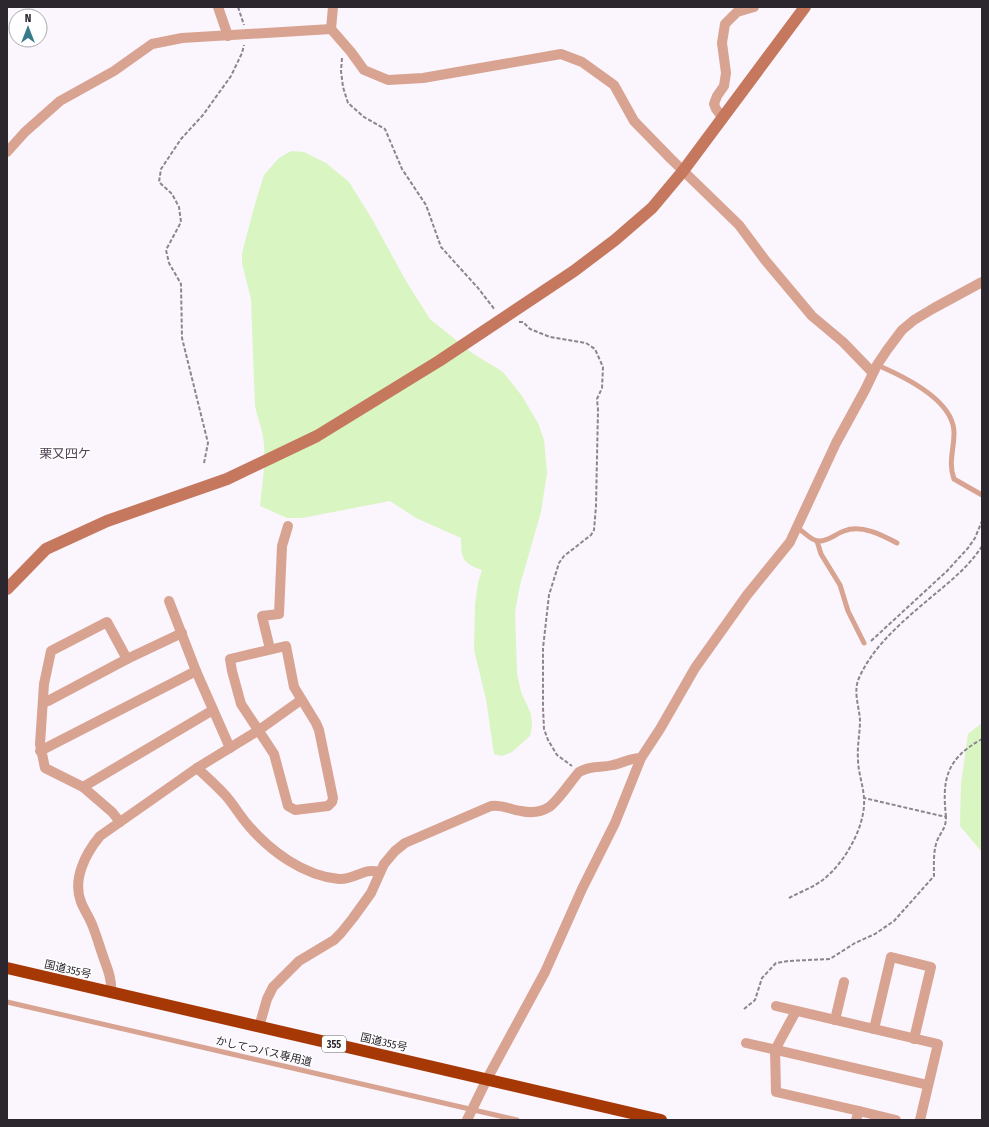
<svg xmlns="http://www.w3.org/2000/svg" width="989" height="1127" font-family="'Fira Sans Condensed','Noto Sans JP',sans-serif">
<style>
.green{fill:#d9f5c2}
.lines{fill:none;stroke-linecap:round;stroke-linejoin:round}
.path{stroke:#8b858d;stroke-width:2;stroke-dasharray:4 2;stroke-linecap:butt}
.lane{stroke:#d8a391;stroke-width:5}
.street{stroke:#d8a391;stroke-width:10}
.secondary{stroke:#c5785e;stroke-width:12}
.highway{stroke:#a63806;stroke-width:12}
.labels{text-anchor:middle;stroke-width:3;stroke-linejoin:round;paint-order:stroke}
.shield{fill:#fff;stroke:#6b676d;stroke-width:1}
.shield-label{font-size:10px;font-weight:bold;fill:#2c262e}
.street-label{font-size:11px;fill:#2c262e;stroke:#fff}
.quarter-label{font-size:13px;fill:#4e4152;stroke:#fff}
</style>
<rect width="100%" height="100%" fill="#fbf5fd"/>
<g class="green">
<path d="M 291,151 L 304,152 L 326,163 L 349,182 L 372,219 L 406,281 L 430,319 L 472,353 L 503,372 L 522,396 L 538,423 L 544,440 L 547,473 L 541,512 L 520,585 L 515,612 L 517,673 L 521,692 L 531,714 L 532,726 L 530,736 L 512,752 L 502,756 L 494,754 L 486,699 L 474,650 L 475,605 L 478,583 L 482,570 C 462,563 461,558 461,538 L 416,518 L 390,501 L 302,518 L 287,518 L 260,506 C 262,483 267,459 263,437 C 262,427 257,417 255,406 L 251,299 L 242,263 L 242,253 L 255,204 L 264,175 L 279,158 Z"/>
<polygon points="982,723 982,852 960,826 961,784 968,734"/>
</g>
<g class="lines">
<g class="path">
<polyline points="238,7 244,25"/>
<polyline points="342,58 341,71 343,87 348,103 364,117 385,129 402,169 426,205 441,247 478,288 495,310"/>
<polyline points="519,322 523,322 530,329 550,337 586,343 595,349 603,367 602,388 597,399 598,410 596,506 594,530 591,535 564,556 559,563 549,595 543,648 543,708 544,729 548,740 557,755 572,766"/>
<polyline points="204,463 208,443 182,338 181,284 169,263 166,250 181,222 179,207 172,194 159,182 161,169 181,139 203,115 231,76 242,53 244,45"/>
<polyline points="871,641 947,571 968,548 975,538 982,521"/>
<path d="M 946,817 C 942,779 946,759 982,739"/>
<path d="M 789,898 C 800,892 814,887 824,879 C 845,862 866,826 864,798 C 863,784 858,772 858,759 C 857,746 860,733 860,720 C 859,706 853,691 859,678 C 873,646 903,621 929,599 C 948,583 968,568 982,546"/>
<path d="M 744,1009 L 755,1000 L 762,978 L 776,963 L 788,961 L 830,959 L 855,943 L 875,934 L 894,921 L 934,876 C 934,865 933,852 937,841 C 941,831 946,829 946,817 L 864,798"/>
</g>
<g class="lane">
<path d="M 877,365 C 903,376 954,400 954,433 C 954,449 948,464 954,479 L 982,495"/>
<path d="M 797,528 C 804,531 810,540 818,541 C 828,542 835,534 844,531 C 861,524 882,535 897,543"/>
<polyline points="817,541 821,554 840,585 848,611 864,643"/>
<polyline points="7,1002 517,1120"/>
</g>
<g class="street">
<polyline points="218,7 228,36"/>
<polyline points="331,29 333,7"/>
<polyline points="723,118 716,109 714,104 717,96 724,86 726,73 722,43 725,24 737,12 754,7"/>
<polyline points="7,152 25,132 60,101 114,71 152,44 182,38 331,29 351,52 364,70 388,80 423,78 561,54 582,62 614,85 634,121 671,159 739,225 765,260 812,316 843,342 873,373"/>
<polyline points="169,601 196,671 230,748"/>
<polygon points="286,646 294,687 316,723 319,730 333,798 332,802 328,806 295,810 288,806 274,754 241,704 232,671 230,659"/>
<polyline points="270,649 262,616 279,614 282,546 288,526"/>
<polyline points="127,659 107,622 51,651 44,684 40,744 45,768 83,787 213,710"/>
<polyline points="43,702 48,701 127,659 182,633"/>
<polyline points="40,751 196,671"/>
<path d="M 197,768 C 207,777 217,786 226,796 C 234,805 240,816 248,825 C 270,851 304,876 339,879 C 348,880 356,875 365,872 C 369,870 375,871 380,872"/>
<polyline points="83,787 112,812 120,822"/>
<path d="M 111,992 C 112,980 108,970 104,959 C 100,948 97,937 93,927 C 90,918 84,910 81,902 C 72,879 86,853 100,836 L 197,768 L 259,730 L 301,700"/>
<polyline points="776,1006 938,1044 920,1120"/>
<polyline points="796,1011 775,1050 776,1092 859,1111"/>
<polyline points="835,1020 844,982"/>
<path d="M 259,1027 L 267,999 L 273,987 L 299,961 L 334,940 L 341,933 L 353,918 L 371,893 L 384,864 L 395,851 L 405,843 L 491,806 C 503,804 510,810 521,811 C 530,813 541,812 549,807 C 558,801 571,781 579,772 C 591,765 601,768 613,765 C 623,763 630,758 641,758"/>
<polyline points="874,1029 891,957 931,967 914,1039"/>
<polyline points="746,1043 928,1085"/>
<polyline points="467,1120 487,1079 545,972 582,889 615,823 641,758 660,729 695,668 747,595 790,542 836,443 865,390 877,365 887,350 902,330 914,320 934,308 982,282"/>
<polyline points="856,1120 859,1111 896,1120"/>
</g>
<polyline class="secondary" points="7,589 46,549 107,521 227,479 317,436 439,361 574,271 615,240 652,208 683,171 805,7"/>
<polyline class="highway" points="7,968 661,1120"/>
</g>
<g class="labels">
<rect class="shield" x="322" y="1036" width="24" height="16" rx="3"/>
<g class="shield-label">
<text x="334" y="1048">355</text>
</g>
<g class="street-label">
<text transform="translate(68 969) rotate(13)" y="4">国道355号</text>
<text transform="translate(384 1042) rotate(13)" y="4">国道355号</text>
<text transform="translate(264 1051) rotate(13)" y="4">かしてつバス専用道</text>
</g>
<g class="quarter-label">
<text x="65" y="458">栗又四ケ</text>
</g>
</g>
<rect width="989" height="1127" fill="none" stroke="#2c262e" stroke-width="16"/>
<g transform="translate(28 28)"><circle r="19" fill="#ffffff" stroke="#aba8ab"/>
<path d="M0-3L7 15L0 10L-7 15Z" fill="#377b8b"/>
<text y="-6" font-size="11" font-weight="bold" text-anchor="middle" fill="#2c262e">N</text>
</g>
</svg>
